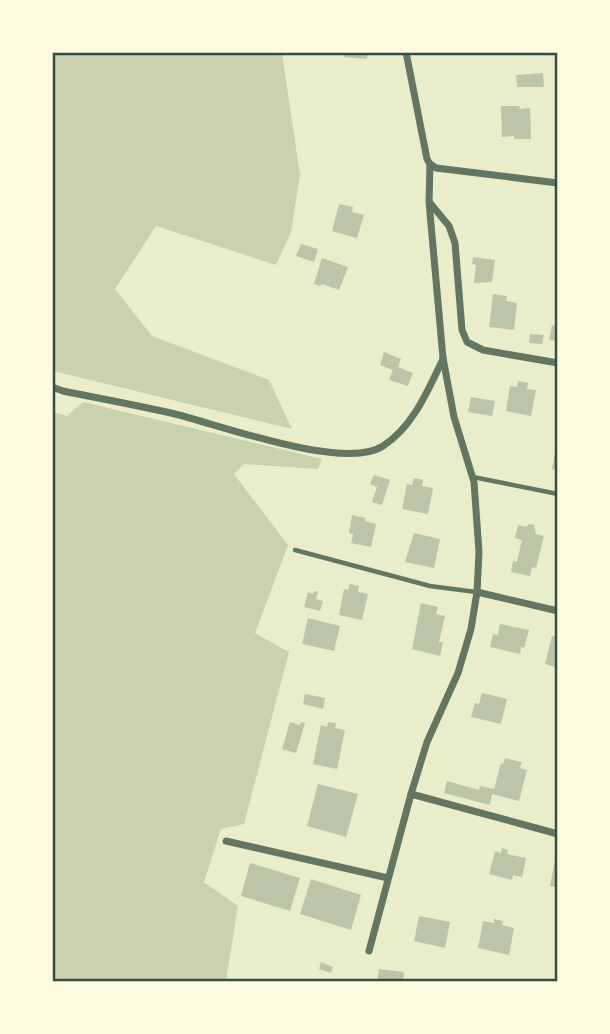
<svg xmlns="http://www.w3.org/2000/svg" width="610" height="1034" font-family="'Exo 2',sans-serif">
<style>
.green{fill:#cad2ad}
.building{fill:#bcc5a7}
.lines{fill:none;stroke-linecap:round;stroke-linejoin:round}
.service{stroke:#617663;stroke-width:4.5}
.minor{stroke:#617663;stroke-width:7}
.neatline{fill:none;stroke:#344e41;stroke-width:2.5}
</style>
<rect width="100%" height="100%" fill="#e9edc9"/>
<g class="green">
<polygon points="53,52 282,53 300,175 291,232 276,265 156,226 115,289 152,336 269,380 292,429 53,371"/>
<polygon points="83,402 322,459 318,469 244,464 234,474 288,545 255,633 289,652 244,824 221,829 204,882 238,906 226,981 53,981 53,412 67,416"/>
</g>
<g class="building">
<polygon points="344,52 368,52 367,59 344,57"/>
<polygon points="543,73 544,87 517,87 516,75"/>
<polygon points="501,106 519,106 520,109 530,108 531,139 514,139 514,136 502,137"/>
<polygon points="339,204 353,207 352,212 364,215 357,238 332,231"/>
<polygon points="301,244 318,249 314,262 296,256"/>
<polygon points="473,257 495,260 492,282 474,283 476,265 472,264"/>
<polygon points="322,258 348,267 339,290 322,284 320,286 314,284"/>
<polygon points="493,294 507,296 506,301 517,303 514,330 489,327"/>
<polygon points="552,325 558,326 558,341 549,340"/>
<polygon points="530,334 544,335 542,344 529,343"/>
<polygon points="384,352 401,359 398,367 413,373 408,386 389,380 393,370 380,365"/>
<polygon points="518,381 528,383 527,389 536,390 531,416 506,411 510,386 517,387"/>
<polygon points="471,397 495,401 492,416 468,412"/>
<polygon points="556,447 558,447 558,470 552,469"/>
<polygon points="374,475 390,480 382,505 372,502 377,487 370,484"/>
<polygon points="414,478 423,480 422,486 433,488 428,514 402,509 407,484 412,485"/>
<polygon points="352,515 366,518 365,521 376,524 371,547 351,543 353,534 349,533"/>
<polygon points="529,524 534,525 536,534 544,536 536,568 532,567 530,576 511,572 513,561 517,562 522,540 515,538 518,525 526,527"/>
<polygon points="414,533 440,539 434,568 405,562"/>
<polygon points="350,584 359,586 358,592 368,594 362,620 339,615 344,589 348,590"/>
<polygon points="314,591 318,592 316,599 323,601 320,611 304,607 308,592 313,594"/>
<polygon points="421,603 438,607 436,614 445,616 439,642 443,642 440,656 412,649"/>
<polygon points="308,618 340,626 334,651 302,644"/>
<polygon points="500,624 529,630 524,648 521,647 520,654 490,647 493,634 498,635"/>
<polygon points="552,636 558,637 558,668 545,664"/>
<polygon points="482,693 507,699 501,724 471,717 475,703 479,704"/>
<polygon points="305,694 325,698 323,709 303,704"/>
<polygon points="290,722 300,725 301,722 305,723 296,753 282,749"/>
<polygon points="328,722 336,723 335,728 345,730 337,769 313,764 321,725 327,727"/>
<polygon points="505,758 522,762 520,768 527,770 519,801 492,794 490,805 444,793 447,781 479,790 480,786 494,789 501,763 503,764"/>
<polygon points="318,784 358,794 346,837 307,826"/>
<polygon points="502,848 508,850 507,854 526,858 522,877 513,875 512,880 489,874 495,851 501,853"/>
<polygon points="555,860 558,861 558,888 550,886"/>
<polygon points="250,863 300,878 290,911 241,896"/>
<polygon points="311,879 361,895 351,930 300,914"/>
<polygon points="419,916 450,922 445,948 414,941"/>
<polygon points="494,919 503,921 502,925 514,928 509,955 478,948 483,921 494,923"/>
<polygon points="321,962 333,967 331,973 319,969"/>
<polygon points="379,969 404,972 403,982 377,982"/>
</g>
<g class="lines">
<g class="service">
<polyline points="473,477 558,494"/>
<polyline points="295,550 430,586 476,592"/>
</g>
<g class="minor">
<polyline points="430,164 436,168 558,183"/>
<polyline points="430,203 449,226 455,243 462,330 467,342 483,350 558,363"/>
<path d="M 52,387 L 63,391 C 102,399 141,406 179,415 C 222,426 346,471 383,446 C 413,427 428,390 443,359"/>
<polyline points="477,592 558,611"/>
<polyline points="411,794 558,834"/>
<polyline points="226,841 388,878"/>
<polyline points="369,951 411,794 427,742 458,673 471,629 477,592 479,552 474,482 454,417 443,358 429,202 430,164 427,159 406,52"/>
</g>
</g>
<rect width="610" height="1034" fill="none" stroke="#fefae0" stroke-width="108"/>
<rect x="54" y="54" width="502" height="926" class="neatline"/>
</svg>
